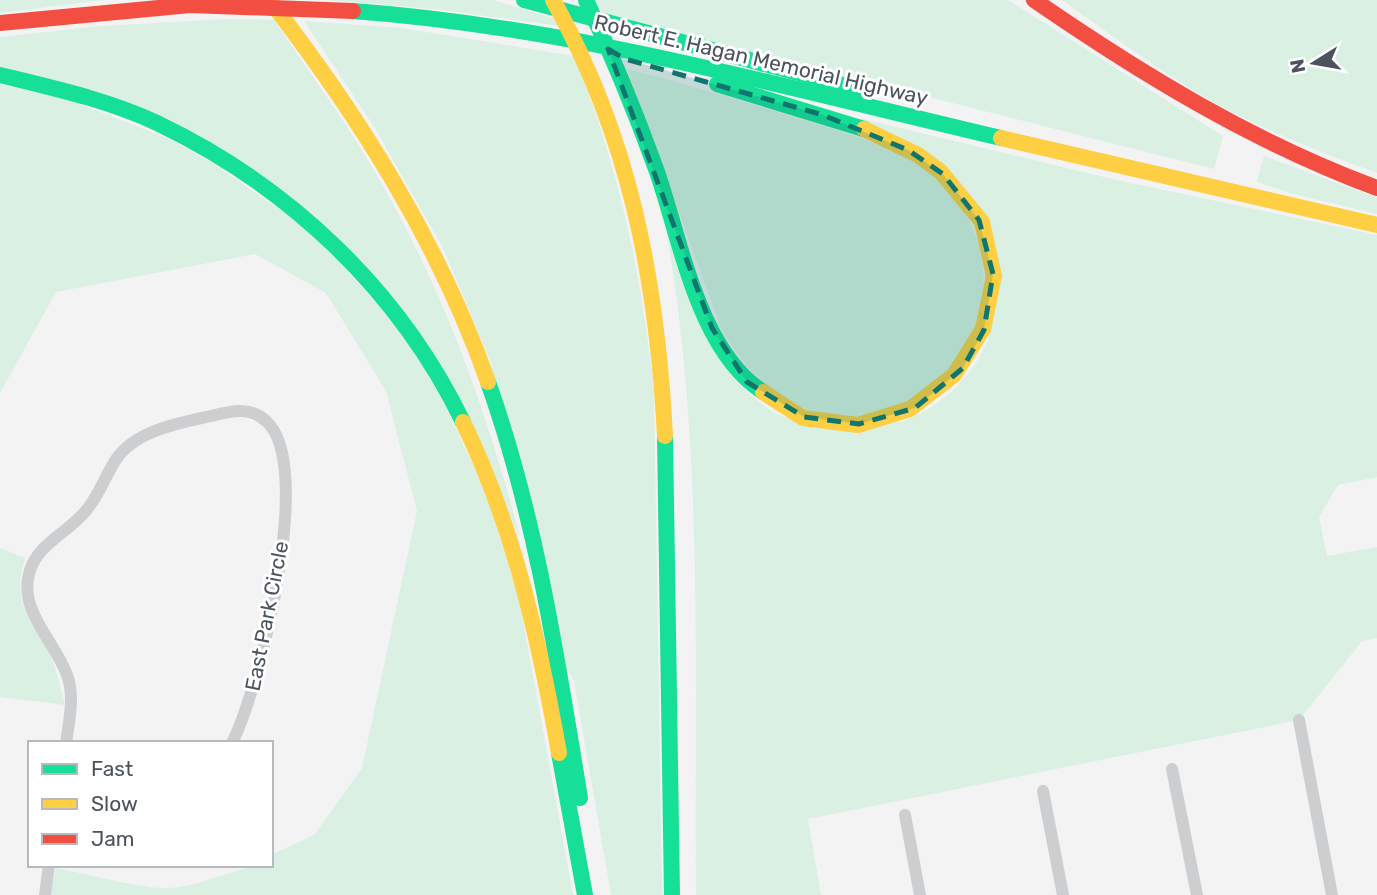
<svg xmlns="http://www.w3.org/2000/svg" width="1377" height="895" font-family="Rubik,sans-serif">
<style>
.green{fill:#d9f0e3}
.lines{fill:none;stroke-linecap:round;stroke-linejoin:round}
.street{stroke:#cdced0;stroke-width:12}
.fast{stroke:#16e098;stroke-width:16}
.slow{stroke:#ffcf43;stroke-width:16}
.jam{stroke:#f24e42;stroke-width:16}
.marked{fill:#0f766e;fill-opacity:0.2;stroke:#0f766e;stroke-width:5;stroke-dasharray:14 9;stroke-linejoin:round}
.labels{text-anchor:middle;stroke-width:6;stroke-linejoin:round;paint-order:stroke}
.street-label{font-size:21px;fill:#4b545e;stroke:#fff}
</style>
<rect width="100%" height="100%" fill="#f3f3f3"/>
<g class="green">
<polygon points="0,0 104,0 0,13"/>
<polygon points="327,0 493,0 555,19 559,26 434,9"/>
<polygon points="595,0 1008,0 1223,136 1214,169 603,15"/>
<path d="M 1062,0 L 1377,0 L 1377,173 C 1308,148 1238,120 1177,80 C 1138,55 1100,27 1062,0 Z"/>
<path d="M 229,19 L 274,20 C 306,68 340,113 369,162 C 440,280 485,404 520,537 L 431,350 L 247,165 L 0,70 L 0,37 L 100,26 Z"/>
<path d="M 304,21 L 402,28 L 574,56 C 618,164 642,275 654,391 L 662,895 L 611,895 L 574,681 L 567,670 L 490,360 L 443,248 L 375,128 Z"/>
<path d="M 627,69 C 686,84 743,101 800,119 C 846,134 899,146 936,178 C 976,213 992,266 980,318 C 978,327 970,337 965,346 C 960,354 956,366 948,373 C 865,448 773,422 721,328 Z"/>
<path d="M 0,85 L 62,97 L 169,139 L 209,161 L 311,231 L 406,336 L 447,409 L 486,493 L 519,599 L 573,895 L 50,895 L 56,868 C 85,873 140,889 167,888 C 204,887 236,865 271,865 L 271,855 L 314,835 L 362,768 L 417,511 L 386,391 L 326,293 L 255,254 L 56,292 L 0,393 Z"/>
<path d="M 859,118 L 1112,179 L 1377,235 L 1377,477 L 1338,485 L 1319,517 L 1327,556 L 1377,547 L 1377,638 L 1362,641 L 1299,720 L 808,819 L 821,895 L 696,895 C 694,670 705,440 664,218 L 749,394 L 774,413 L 801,423 L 902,422 L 930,408 L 954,390 L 975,365 L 988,340 L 982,213 Z"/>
<polygon points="1264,156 1377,198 1377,214 1290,193 1257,182"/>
<path d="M 0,548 L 25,558 C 9,612 37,618 53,662 C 58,676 61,691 65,705 L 0,697 Z"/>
</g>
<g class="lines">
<g class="street">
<polyline points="1299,720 1332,895"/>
<path d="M 66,743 C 69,721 75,696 67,675 C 55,641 19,612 29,574 C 36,543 71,532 88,508 C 100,493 106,474 117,458 C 137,430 180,423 211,416 C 231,411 250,406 266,421 C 316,464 259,690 232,743"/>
<polyline points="1172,769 1197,895"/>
<polyline points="1043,791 1063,895"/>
<polyline points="905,815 920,895"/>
<polyline points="45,895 49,865"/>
</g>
<g class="fast">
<polyline points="524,0 866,91"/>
<path d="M 586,0 C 612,55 635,111 656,169 C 681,239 697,349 763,392"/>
<path d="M 353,11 C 573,27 787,88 1001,138"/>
<path d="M 0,75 C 53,88 108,100 157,123 C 289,186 399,290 463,422"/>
<polyline points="717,84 864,129"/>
<path d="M 488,382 C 536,517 557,658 580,798"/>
<polyline points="665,436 672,895"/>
<polyline points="559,753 585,895"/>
</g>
<g class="slow">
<path d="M 553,0 C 630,137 657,280 665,436"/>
<path d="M 271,2 C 361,119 439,243 488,382"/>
<polyline points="1001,138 1377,225"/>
<polyline points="763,392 803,418 858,425 910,409 954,375 983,329 994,276 982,222 941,172 918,155 864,129"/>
<path d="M 463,422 C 514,527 539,640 559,753"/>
</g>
<g class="jam">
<path d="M 1034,0 C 1143,75 1253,142 1377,188"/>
<polyline points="0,23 190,5 353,11"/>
</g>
</g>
<path class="marked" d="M 608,49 L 625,59 L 823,115 L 908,150 L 943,174 L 979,220 L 993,274 L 984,330 L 963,368 L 915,408 L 859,424 L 804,417 L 747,382 L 712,328 Z"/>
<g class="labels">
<g class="street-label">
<text transform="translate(761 60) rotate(13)" y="7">Robert E. Hagan Memorial Highway</text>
<text transform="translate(267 616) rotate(-79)" y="7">East Park Circle</text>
</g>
</g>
<rect x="28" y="741" width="245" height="126" fill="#ffffff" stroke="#b7bbbf" stroke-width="2"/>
<rect x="42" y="764" width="35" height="10" fill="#16e098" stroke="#b7bbbf" stroke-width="2"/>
<text x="91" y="776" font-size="21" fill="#4b545e">Fast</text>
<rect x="42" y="799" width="35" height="10" fill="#ffcf43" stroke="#b7bbbf" stroke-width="2"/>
<text x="91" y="811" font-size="21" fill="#4b545e">Slow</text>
<rect x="42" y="834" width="35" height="10" fill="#f24e42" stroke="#b7bbbf" stroke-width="2"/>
<text x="91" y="846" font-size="21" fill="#4b545e">Jam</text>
<g transform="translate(1314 63) rotate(259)" stroke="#ffffff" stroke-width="5" paint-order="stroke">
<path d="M0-5L12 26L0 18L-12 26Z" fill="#4b545e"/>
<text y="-10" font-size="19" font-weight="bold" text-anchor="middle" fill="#4b545e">N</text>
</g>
</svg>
